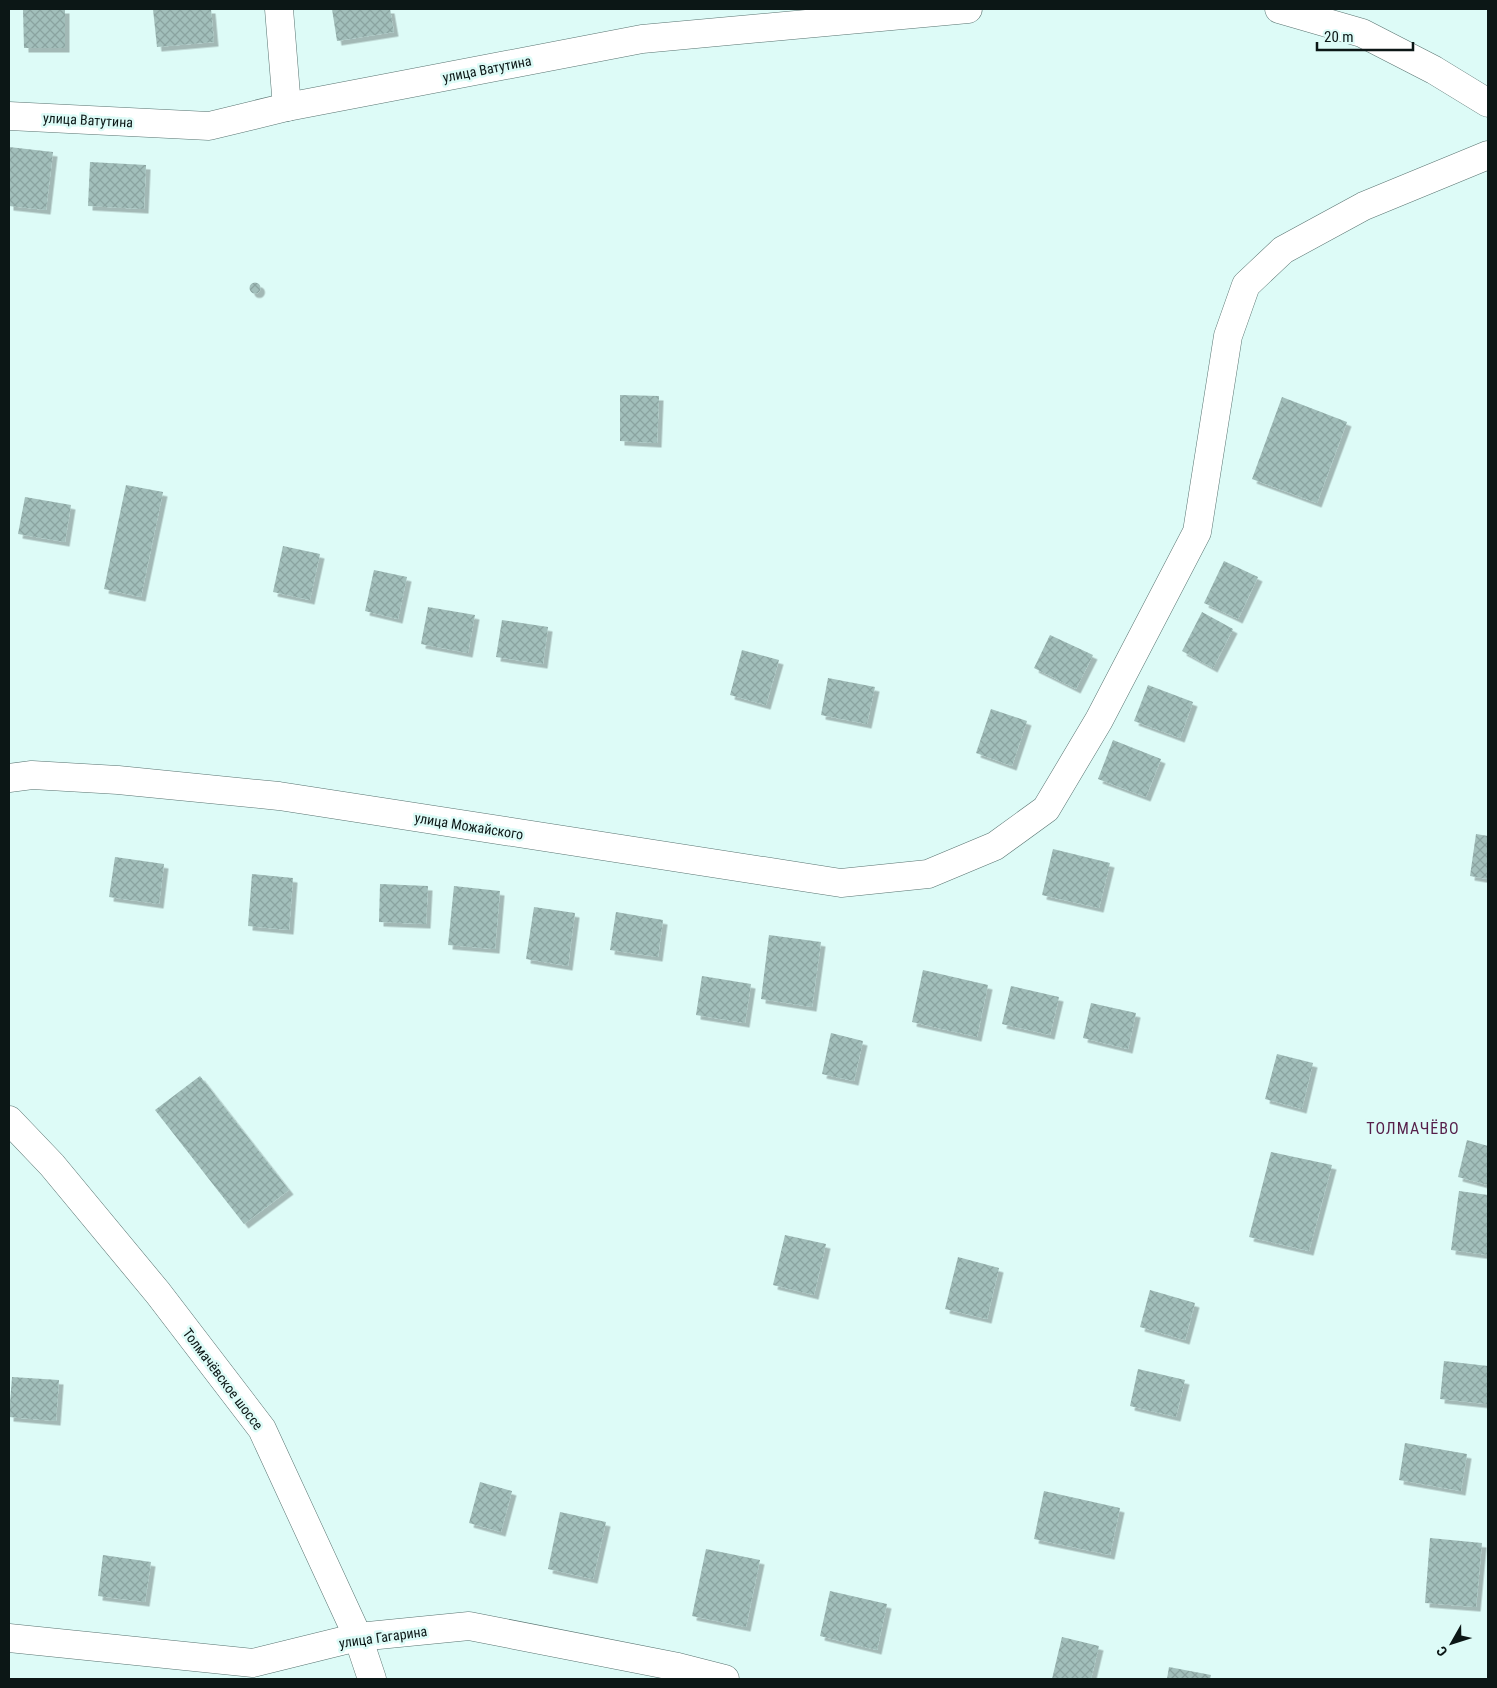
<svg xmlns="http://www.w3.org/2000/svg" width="1497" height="1688" font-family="'Roboto Condensed',sans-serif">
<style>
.building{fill:url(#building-cross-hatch);filter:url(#shadow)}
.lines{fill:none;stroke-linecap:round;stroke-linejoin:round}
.minor-casing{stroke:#587370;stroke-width:29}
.major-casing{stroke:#587370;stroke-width:29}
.minor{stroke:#fff;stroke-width:28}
.major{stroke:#fff;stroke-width:28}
.labels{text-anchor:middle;stroke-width:5;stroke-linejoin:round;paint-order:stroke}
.street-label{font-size:14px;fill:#0c1716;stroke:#ddfbf7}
.quarter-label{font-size:16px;letter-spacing:1px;fill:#551e49;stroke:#ddfbf7}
</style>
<defs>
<pattern id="building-cross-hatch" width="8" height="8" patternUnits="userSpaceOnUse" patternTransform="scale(1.25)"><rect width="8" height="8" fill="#a2bfbb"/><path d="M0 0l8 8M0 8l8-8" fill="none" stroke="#8aa3a0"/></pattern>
<filter id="shadow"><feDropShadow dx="4.5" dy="4.5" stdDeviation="0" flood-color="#0004"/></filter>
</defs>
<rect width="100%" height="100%" fill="#ddfbf7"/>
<g class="building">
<polygon points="23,9 65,9 65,48 24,48"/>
<polygon points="153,9 211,9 214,42 157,47"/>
<polygon points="332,9 390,9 394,32 337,41"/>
<polygon points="9,147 53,152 46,210 9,206"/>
<polygon points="90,162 146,165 144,209 88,206"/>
<circle cx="255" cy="288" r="5.5"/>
<polygon points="620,395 659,396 657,443 620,441"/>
<polygon points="1282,397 1347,422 1317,503 1252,479"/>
<polygon points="126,485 163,492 141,597 104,589"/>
<polygon points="25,497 71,505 65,542 18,534"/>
<polygon points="283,546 320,554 310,600 273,592"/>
<polygon points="1224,561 1258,577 1238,619 1204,603"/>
<polygon points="374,570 407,577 398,619 365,611"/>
<polygon points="428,607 475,615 468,653 421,644"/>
<polygon points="1202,612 1233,629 1213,668 1182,651"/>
<polygon points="502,620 548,627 543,664 496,657"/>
<polygon points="1050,635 1093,655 1076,689 1034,668"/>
<polygon points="742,650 779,660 766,705 730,695"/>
<polygon points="828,678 875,687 867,724 821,715"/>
<polygon points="1148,685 1193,702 1180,738 1134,721"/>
<polygon points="991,709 1027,721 1012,766 976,753"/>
<polygon points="1113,740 1161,759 1146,797 1098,779"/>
<polygon points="1476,834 1488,836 1488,879 1470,876"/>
<polygon points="1053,849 1110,863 1099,908 1042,895"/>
<polygon points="115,857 164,864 159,904 109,897"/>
<polygon points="252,874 293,878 289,930 248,926"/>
<polygon points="380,884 428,886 426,924 379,922"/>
<polygon points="454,886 500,891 495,949 448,945"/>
<polygon points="534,907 575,913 568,966 526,959"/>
<polygon points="616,912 663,920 658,957 610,950"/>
<polygon points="769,935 821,942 812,1007 761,999"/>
<polygon points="923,970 988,985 977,1037 912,1022"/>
<polygon points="702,976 751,984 745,1023 696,1015"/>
<polygon points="1011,986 1059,997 1050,1035 1002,1024"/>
<polygon points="1091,1003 1136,1013 1128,1049 1083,1038"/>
<polygon points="831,1033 863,1041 854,1081 822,1074"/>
<polygon points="1277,1054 1313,1063 1302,1109 1265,1099"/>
<polygon points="200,1076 289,1190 244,1224 155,1110"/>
<polygon points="1467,1140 1488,1146 1488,1185 1458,1177"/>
<polygon points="1271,1152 1332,1165 1309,1251 1249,1237"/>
<polygon points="1459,1191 1488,1195 1488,1255 1451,1250"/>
<polygon points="785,1235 826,1244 814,1295 773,1285"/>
<polygon points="958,1257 999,1268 987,1319 945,1309"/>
<polygon points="1150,1290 1195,1303 1185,1340 1140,1327"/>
<polygon points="1444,1361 1488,1366 1487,1404 1440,1399"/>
<polygon points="1138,1369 1185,1380 1176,1417 1130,1406"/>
<polygon points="12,1377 59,1380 56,1421 9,1417"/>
<polygon points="1405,1443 1467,1454 1461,1491 1399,1480"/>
<polygon points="480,1482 512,1491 501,1532 469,1523"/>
<polygon points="1044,1491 1120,1508 1110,1555 1034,1539"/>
<polygon points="560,1512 606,1522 593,1579 548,1569"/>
<polygon points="1430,1538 1482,1543 1476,1607 1425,1603"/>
<polygon points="706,1549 760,1560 746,1627 692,1616"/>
<polygon points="103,1555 151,1562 145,1602 98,1596"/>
<polygon points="830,1591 887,1604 877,1650 820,1636"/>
<polygon points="1062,1637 1099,1646 1091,1679 1052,1679"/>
<polygon points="1169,1667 1211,1675 1210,1679 1167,1679"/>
</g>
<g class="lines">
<defs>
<g id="minor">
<polyline points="279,9 287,107"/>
<polyline points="1279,9 1362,33 1434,70 1488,103"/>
<polyline points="9,116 209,126 287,107 642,39 968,9"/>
<polyline points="9,778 32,775 118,780 279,796 841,883 928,874 995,846 1046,809 1099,720 1197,532 1228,336 1246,285 1283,250 1364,206 1488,155"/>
<polyline points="9,1638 253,1663 358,1637 469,1626 678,1667 725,1679"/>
</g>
<polyline id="major" points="9,1120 52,1165 158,1293 262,1429 358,1637 372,1679"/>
</defs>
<use href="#minor" class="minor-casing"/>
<use href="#major" class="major-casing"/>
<use href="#minor" class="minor"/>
<use href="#major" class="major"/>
</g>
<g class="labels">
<g class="street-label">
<text transform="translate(487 69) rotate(-11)" y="5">улица Ватутина</text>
<text transform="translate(88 120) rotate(3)" y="5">улица Ватутина</text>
<text transform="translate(469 826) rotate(9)" y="5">улица Можайского</text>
<text transform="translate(223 1379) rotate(53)" y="5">Толмачёвское шоссе</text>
<text transform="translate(383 1637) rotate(-8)" y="5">улица Гагарина</text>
</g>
<g class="quarter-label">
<text x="1413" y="1134">ТОЛМАЧЁВО</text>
</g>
</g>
<rect width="1497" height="1688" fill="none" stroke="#0c1716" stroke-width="20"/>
<g transform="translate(1452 1643) rotate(231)" stroke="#ddfbf7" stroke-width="4" paint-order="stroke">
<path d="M0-4L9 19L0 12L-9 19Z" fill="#0c1716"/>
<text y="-8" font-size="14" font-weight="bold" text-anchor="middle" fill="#0c1716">С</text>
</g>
<path d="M1317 42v8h96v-8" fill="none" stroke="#0c1716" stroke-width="2.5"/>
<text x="1324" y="42" font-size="15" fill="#0c1716" stroke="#ddfbf7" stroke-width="4" paint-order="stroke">20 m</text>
</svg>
